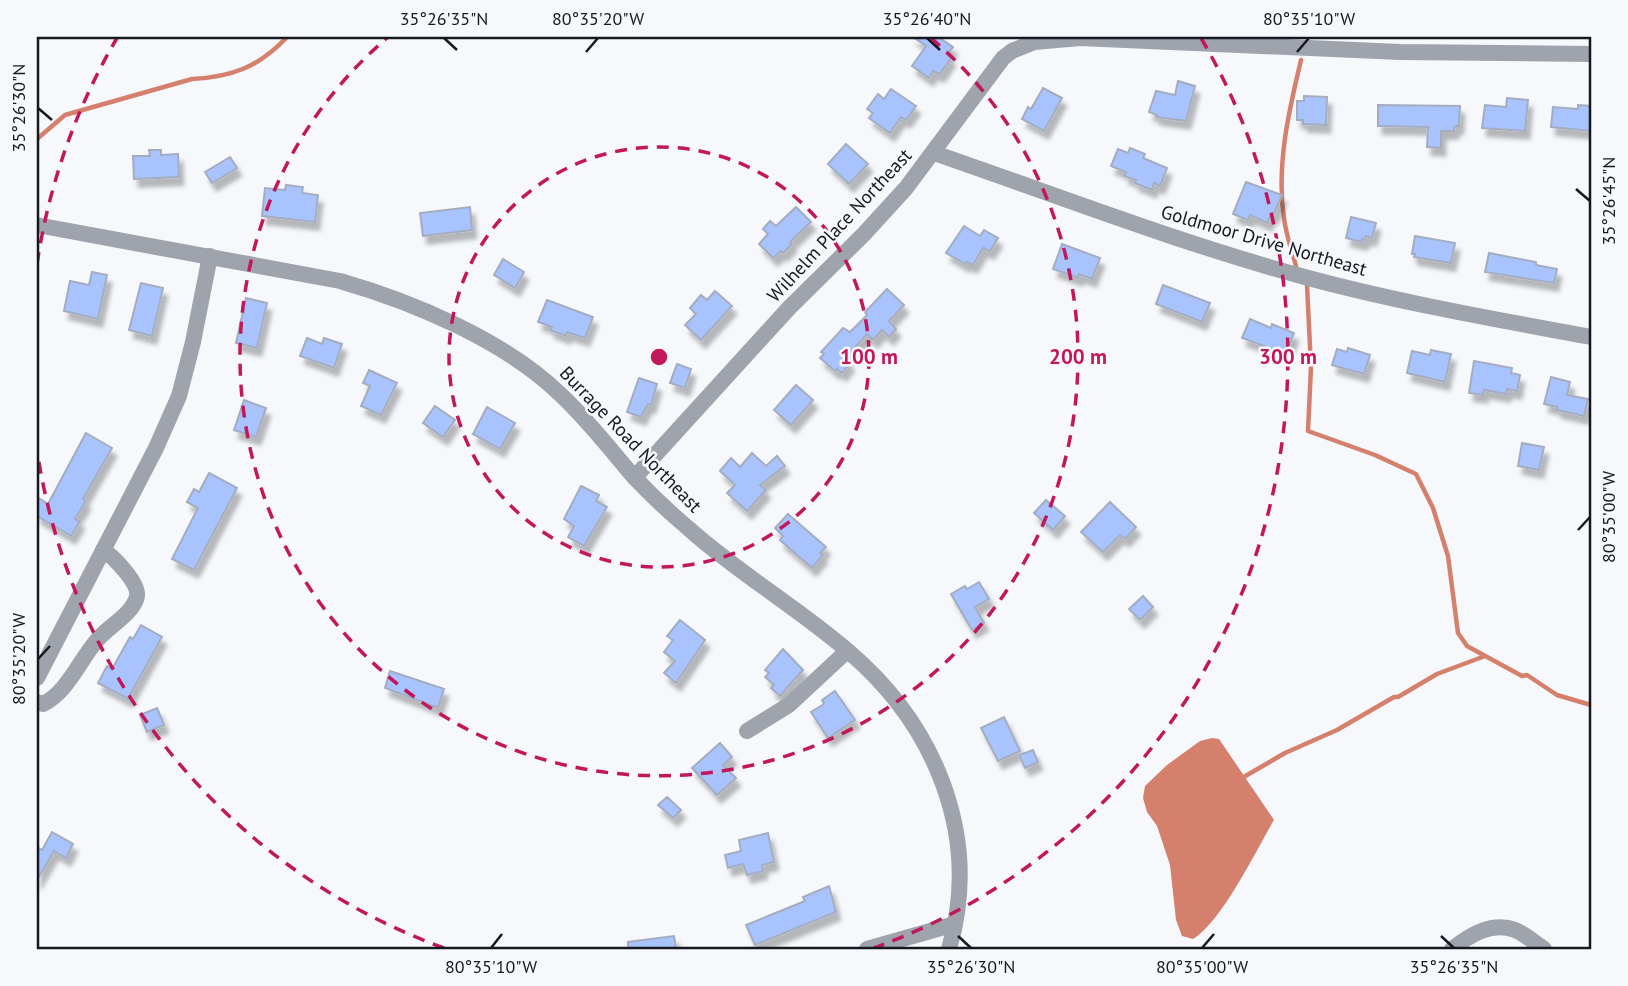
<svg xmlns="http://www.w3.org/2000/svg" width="1628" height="986" font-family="'PT Sans',sans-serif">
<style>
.water{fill:#d4806c}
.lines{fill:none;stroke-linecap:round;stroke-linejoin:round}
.stream{stroke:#d4806c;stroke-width:4.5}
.building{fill:#a8c3fd;stroke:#a4adc0;stroke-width:2;filter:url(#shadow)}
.minor{stroke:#9fa3ac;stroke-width:16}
.ticks{fill:none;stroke:#15181f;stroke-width:2.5}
.ring{fill:none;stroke:#c2185b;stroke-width:3.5;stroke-dasharray:12 9}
.labels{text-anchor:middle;stroke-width:5;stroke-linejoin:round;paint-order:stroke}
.street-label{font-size:19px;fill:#15181f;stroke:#f6f8fc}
.centre{fill:#c2185b;stroke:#f6f8fc;stroke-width:3.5}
.ring-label{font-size:21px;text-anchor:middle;font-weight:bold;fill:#c2185b;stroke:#f6f8fc;stroke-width:5;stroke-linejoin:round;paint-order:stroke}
.neatline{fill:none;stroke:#15181f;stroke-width:2.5}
.ticks-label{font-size:18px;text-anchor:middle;fill:#15181f}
</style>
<defs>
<filter id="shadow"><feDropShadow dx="4.5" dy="8" stdDeviation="2" flood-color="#0004"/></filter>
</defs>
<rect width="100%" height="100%" fill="#f6f8fc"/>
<path class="water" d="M 1212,738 L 1219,739 L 1274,820 C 1255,852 1223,920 1193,939 L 1182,936 L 1176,920 L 1170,865 L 1157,826 L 1147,812 L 1143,798 L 1145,786 L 1167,765 L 1200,741 Z"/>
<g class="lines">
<g class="stream">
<path d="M 37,139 L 65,115 L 192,79 C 232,77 259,67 287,37"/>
<path d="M 1296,266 C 1292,251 1286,235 1284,218 C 1276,166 1289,110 1301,60"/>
<polyline points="1307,285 1311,367 1308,431 1375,455 1416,474 1433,508 1448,556 1458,633 1467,646 1522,676 1527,675 1557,695 1591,705"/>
<polyline points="1242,778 1285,753 1337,730 1394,697 1398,697 1437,674 1485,656"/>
</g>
</g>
<g class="building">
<polygon points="913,37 938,37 953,47 947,55 951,58 940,74 933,71 929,78 912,66 926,46"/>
<polygon points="1178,81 1195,86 1186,121 1156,117 1157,115 1149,112 1156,91 1175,95"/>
<polygon points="1043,88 1062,98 1044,131 1022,119 1028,107 1031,109"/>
<polygon points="891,89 916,106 906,120 901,117 890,133 869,118 873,113 867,109 878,94 884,99"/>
<polygon points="1304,96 1327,97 1326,125 1303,124 1303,120 1297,120 1297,101 1304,101"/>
<polygon points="1507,98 1528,100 1525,131 1482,128 1485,105 1506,107"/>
<polygon points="1378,105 1460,106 1459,126 1455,126 1454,131 1441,131 1441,148 1427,147 1428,127 1378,126"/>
<polygon points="1578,105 1591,106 1591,131 1551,127 1553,107 1578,109"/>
<polygon points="846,144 868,164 849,184 828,164"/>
<polygon points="1130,148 1145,154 1143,158 1167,168 1160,186 1154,183 1152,190 1135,183 1136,180 1124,176 1126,172 1111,166 1118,149 1128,153"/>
<polygon points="149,150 161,150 161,155 178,154 179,177 134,179 133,156 150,156"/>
<polygon points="230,157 237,168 212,183 205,172"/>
<polygon points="1246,182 1282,195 1273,216 1271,215 1267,223 1250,215 1248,220 1233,214"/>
<polygon points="286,185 303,187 302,193 318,195 315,222 262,216 265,188 285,190"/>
<polygon points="470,207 472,230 423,236 420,213"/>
<polygon points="796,207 811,222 790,242 792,244 783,253 781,251 773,258 759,244 768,234 763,229 770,221 776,226"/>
<polygon points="1351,217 1376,223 1372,238 1366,236 1365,240 1362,239 1362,242 1346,238"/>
<polygon points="964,226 980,236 984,230 998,238 990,251 983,248 973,265 967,262 965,264 946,253"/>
<polygon points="1415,236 1455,243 1451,263 1414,257 1415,254 1412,254"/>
<polygon points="1062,244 1100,258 1092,279 1079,274 1078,278 1053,269"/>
<polygon points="1489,253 1536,262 1536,265 1557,269 1554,283 1485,272"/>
<polygon points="503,259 524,272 515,288 494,275"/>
<polygon points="92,272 107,275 98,319 64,311 70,281 89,285"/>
<polygon points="141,283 163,288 152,336 129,330"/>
<polygon points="1163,285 1210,303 1202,322 1156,304"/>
<polygon points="887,289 904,305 889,321 896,329 889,337 882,330 873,340 867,334 845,359 850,363 842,373 837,369 835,371 820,358 824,354 821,352 843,328 850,332 867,315 865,312"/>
<polygon points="715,291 732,306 701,340 685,325 696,314 690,308 701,295 707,300"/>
<polygon points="246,298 267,303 257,348 236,343"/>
<polygon points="547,300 593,317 585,338 567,332 566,336 550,330 552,327 538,322"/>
<polygon points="1250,319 1271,328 1272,324 1294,333 1286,354 1242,338"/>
<polygon points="307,338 322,344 324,338 342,344 334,368 300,356"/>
<polygon points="1348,348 1370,355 1364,374 1332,365 1337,349 1347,352"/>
<polygon points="1431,350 1451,354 1445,382 1407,373 1412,351 1430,355"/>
<polygon points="1474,361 1512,368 1511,373 1520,375 1517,391 1507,389 1506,394 1484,390 1483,395 1469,393"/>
<polygon points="677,364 691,369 685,388 670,383"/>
<polygon points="369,370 397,383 381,415 361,406 370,386 363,383"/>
<polygon points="1551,377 1570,382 1567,395 1588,399 1584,416 1557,410 1557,407 1544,404"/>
<polygon points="639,378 657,384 651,405 648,404 641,417 627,412"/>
<polygon points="796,385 813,400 791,425 774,410"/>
<polygon points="244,400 266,408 256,437 234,430"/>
<polygon points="435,406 455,420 443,437 423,423"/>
<polygon points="487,407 515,423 500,449 473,434"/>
<polygon points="86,433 112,448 83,499 86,501 75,519 80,521 71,536 37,516 37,497 48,504"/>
<polygon points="1522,443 1544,447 1539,470 1518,466"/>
<polygon points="752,453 766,466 777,456 785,466 760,485 766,490 747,511 727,493 735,485 720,471 731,458 740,467"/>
<polygon points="209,473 237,488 194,570 172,559 198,508 187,502 194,489 199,492"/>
<polygon points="581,486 599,495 596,501 607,507 584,546 568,537 574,526 564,519"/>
<polygon points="1046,500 1065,516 1053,530 1034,513"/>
<polygon points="1110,502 1136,527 1125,539 1120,535 1103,552 1081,532"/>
<polygon points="788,514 826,547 820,553 823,555 812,568 780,540 783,536 775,528"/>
<polygon points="979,582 989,599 975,607 984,623 972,630 951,594 965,586 967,589"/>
<polygon points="1143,596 1153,607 1140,620 1129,609"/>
<polygon points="680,620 705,640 676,683 664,673 675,661 664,652 673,640 667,636"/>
<polygon points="141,625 162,637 128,699 98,683 107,666 112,669 130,637 133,639"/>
<polygon points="783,649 803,670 780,696 771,688 774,685 765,677 769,673 765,670"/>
<polygon points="390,671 444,689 438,708 385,688"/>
<polygon points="835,691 855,720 828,738 811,712 824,704 822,700"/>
<polygon points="157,708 164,725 147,732 140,715"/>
<polygon points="1004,717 1020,751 998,761 981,728"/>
<polygon points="720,743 732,757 723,765 736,778 717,795 692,768"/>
<polygon points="1033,750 1038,762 1025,768 1019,755"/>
<polygon points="667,797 681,810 673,818 658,805"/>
<polygon points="52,832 73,844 66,858 54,851 37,880 37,847 42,850"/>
<polygon points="768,833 774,862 762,865 763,871 747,875 743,864 728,868 725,855 741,851 739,840"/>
<polygon points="829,886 836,912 755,945 746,925 805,901 803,897"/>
<polygon points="674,936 676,949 628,949 628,942"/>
</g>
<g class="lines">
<g class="minor">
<path d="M 934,153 C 1056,195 1177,242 1301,276 C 1396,302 1494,319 1591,337"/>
<path d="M 37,225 L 340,281 C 413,302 504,340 560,394 C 587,419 610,449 634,477 C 651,495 669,512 688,528 C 738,573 797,607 848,651 C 935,725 982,836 949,949"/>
<polyline points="635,477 789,308 864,234 906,188 1003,58 1012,51 1034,42 1080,38 1400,52 1591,54"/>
<polyline points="37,678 156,448 179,396 193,342 210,256"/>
<path d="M 37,702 L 43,704 C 68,692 80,659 98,639 C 109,626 134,613 137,596 C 139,583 114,557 103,550"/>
<polyline points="747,731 789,705 847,651"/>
<polyline points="867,949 955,924"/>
<path d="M 1452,949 C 1470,935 1492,921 1515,930 C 1525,934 1535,943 1544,949"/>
</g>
</g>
<path class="ticks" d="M 444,38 L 457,50M 927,38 L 940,50M 586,52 L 598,38M 1297,52 L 1309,38M 38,108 L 52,120M 1576,189 L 1590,201M 1578,530 L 1590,517M 38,659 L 50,646M 958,936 L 971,948M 1441,936 L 1454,948M 491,948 L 502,934M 1202,948 L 1214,934"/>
<g class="ring">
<circle cx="659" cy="357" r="210"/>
<path d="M931 38A419 419 0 1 1 387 38"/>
<path d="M444 948A629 629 0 0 1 37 450M37 264A629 629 0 0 1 117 38M1201 38A629 629 0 0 1 874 948"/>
</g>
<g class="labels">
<g class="street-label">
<text transform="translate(839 225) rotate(-47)" y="7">Wilhelm Place Northeast</text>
<text transform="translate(1264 240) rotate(16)" y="7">Goldmoor Drive Northeast</text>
<text transform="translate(631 439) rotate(46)" y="7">Burrage Road Northeast</text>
</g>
</g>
<circle cx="659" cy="357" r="10" class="centre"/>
<g class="ring-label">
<text x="869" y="364">100 m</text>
<text x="1078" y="364">200 m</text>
<text x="1288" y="364">300 m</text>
</g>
<rect width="1628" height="986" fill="none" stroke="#f6f8fc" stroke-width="77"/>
<rect x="38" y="38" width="1552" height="910" class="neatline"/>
<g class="ticks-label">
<text x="444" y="25">35°26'35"N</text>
<text x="598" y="25">80°35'20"W</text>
<text x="927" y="25">35°26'40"N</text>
<text x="1309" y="25">80°35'10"W</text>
<text transform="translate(19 108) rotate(-90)" y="6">35°26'30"N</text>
<text transform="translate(1609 201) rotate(-90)" y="6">35°26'45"N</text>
<text transform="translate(1609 517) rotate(-90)" y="6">80°35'00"W</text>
<text transform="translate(19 659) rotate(-90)" y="6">80°35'20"W</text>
<text x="491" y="973">80°35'10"W</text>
<text x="971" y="973">35°26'30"N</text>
<text x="1202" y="973">80°35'00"W</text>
<text x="1454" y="973">35°26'35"N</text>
</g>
</svg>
